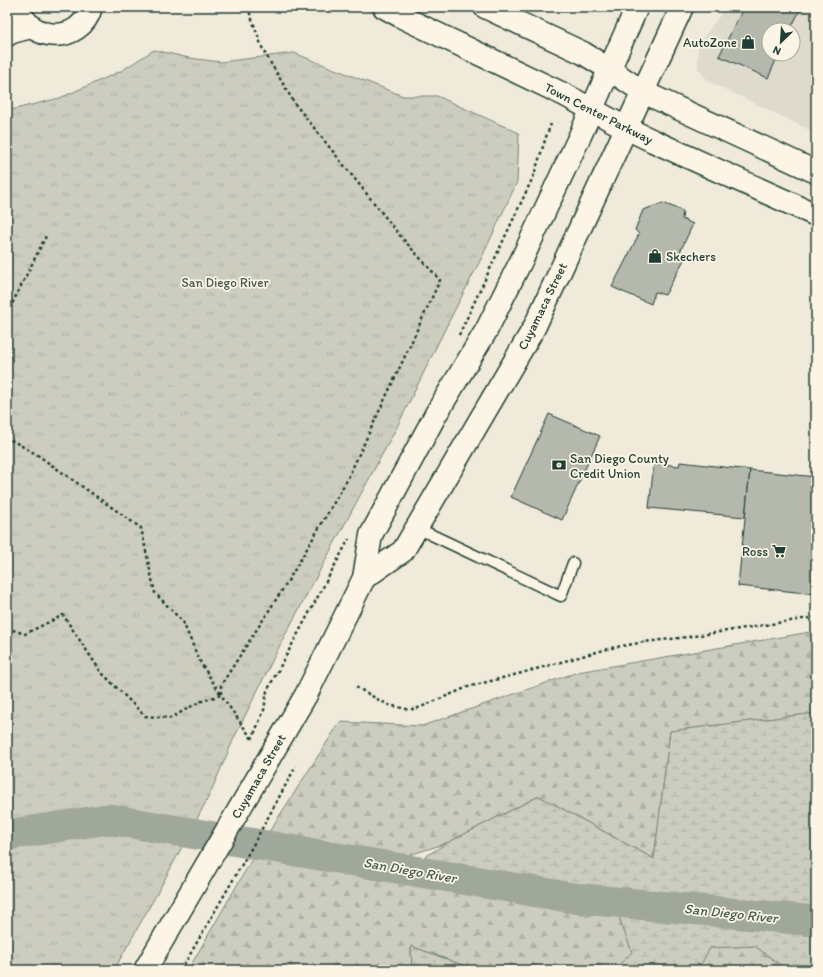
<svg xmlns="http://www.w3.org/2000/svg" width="823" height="977" font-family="Itim,sans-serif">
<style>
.built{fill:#dedbcc;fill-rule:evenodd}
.forest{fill:url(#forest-firs);stroke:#76857a}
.wetland{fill:url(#wetland-marsh);stroke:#76857a}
.park{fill:url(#park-tufts);stroke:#76857a}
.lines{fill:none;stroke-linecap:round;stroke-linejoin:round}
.river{stroke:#9fa89a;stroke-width:31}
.building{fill:#b5b9ad;stroke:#1f3d34}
.lane-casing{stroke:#1f3d34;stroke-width:13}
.secondary-casing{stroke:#1f3d34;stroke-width:25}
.primary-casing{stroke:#1f3d34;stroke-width:25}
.path{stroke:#1f3d34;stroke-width:2.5;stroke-dasharray:3 3;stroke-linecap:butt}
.lane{stroke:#fcf5e5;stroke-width:10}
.secondary{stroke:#fcf5e5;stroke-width:22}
.primary{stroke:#fcf5e5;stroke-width:22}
.labels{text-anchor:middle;stroke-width:3.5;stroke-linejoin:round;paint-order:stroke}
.poi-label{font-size:13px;fill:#1f3d34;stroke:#fcf5e5;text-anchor:end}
.street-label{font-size:13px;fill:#1f3d34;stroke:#fcf5e5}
.park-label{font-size:13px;fill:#425a50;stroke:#fcf5e5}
.water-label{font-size:14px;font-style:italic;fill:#455d53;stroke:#fcf5e5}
</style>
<defs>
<pattern id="forest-firs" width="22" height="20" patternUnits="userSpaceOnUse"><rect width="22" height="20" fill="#cccdbf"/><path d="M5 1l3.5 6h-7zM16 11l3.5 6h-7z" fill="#afb1a5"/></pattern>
<pattern id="wetland-marsh" width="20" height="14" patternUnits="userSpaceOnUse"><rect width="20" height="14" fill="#cccdbf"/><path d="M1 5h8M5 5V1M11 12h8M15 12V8" fill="none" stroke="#afb1a5"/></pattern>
<pattern id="park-tufts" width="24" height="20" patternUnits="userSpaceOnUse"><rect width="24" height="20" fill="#cccdbf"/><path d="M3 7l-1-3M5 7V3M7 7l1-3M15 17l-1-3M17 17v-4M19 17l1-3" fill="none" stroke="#afb1a5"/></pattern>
</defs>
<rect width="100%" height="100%" fill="#efeada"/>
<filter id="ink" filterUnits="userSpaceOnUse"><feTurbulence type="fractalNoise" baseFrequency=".025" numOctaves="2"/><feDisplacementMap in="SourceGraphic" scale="8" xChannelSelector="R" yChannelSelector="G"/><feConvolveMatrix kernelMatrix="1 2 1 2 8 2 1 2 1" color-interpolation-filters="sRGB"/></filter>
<g filter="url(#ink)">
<path class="built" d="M 726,7 L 816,7 L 816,133 L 708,81 L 698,68 L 698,44 L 724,10 ZM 769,30 L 793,30 L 793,54 L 769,54 Z"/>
<g class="forest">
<polygon points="816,631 816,713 670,731 654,859 539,796 447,843 406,856 267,835 340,722 422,726 578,672"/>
<polygon points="255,854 297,860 619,917 632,952 614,970 476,970 411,946 412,970 188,970"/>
<polygon points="755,946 787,970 698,970 709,948"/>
</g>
<g class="wetland">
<polygon points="816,713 816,916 598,892 418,861 447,843 539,796 654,859 670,731"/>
<polygon points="619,917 704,918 816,927 816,970 787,970 755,946 710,948 698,970 614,970 632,952"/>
<polygon points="411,946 476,970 412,970"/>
</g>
<polygon class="park" points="154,50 189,58 221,62 294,53 403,96 437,96 519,133 517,182 483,255 445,329 398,425 283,639 235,736 208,798 160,888 114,970 7,970 7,111 60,98 121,71"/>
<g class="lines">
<polyline class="river" points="7,835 108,819 573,898 816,921"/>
</g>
<g class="building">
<polygon points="744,7 799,7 801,8 790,30 769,30 769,54 787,54 784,60 777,58 768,78 719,56"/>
<polygon points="663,203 683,211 682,219 693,224 679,254 685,258 665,295 655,292 651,304 612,287 639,234 635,230 643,210"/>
<polygon points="549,414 600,436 562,520 511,497"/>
<polygon points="680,462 750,470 745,517 649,508 654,463 679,466"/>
<polygon points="750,470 816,477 816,594 738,586"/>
</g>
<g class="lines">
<defs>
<polyline id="lane" points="417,528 561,596 573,563"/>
<g id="secondary">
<path d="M 18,7 C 29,43 81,45 91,7"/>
<polyline points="384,7 402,17 565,95 626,128 653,141 816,215"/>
<polyline points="485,7 583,53 609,69 643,92 816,172"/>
<polyline points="7,35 12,32 31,27"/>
</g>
<g id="primary">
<polyline points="364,578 403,551 534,328 682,7"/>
<polyline points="145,970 306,695 364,578 371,535 436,414 486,331 522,259 579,138 637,7"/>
</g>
</defs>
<use href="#lane" class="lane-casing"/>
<use href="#secondary" class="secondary-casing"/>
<use href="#primary" class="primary-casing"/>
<g class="path">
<polyline points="7,314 46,236"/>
<polyline points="459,335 534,175 546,137 551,124"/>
<polyline points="7,435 11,440 36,454 141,528 155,593 183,622 199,660 221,695 221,685 288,581 346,482 406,354 440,280 402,238 295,104 263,50 249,11 247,7"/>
<polyline points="7,628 25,634 63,615 101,672 145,716 171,718 199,702 221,695 252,739"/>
<polyline points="356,687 379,700 389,705 406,709 416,709 468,687 529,671 611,648 644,642 688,637 816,617"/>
<polyline points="252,739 264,710 267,691 349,539"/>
<polyline points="181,970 252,847 296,766"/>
</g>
<use href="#lane" class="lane"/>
<use href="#secondary" class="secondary"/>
<use href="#primary" class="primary"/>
</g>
</g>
<defs>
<symbol id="shop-bare" viewBox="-9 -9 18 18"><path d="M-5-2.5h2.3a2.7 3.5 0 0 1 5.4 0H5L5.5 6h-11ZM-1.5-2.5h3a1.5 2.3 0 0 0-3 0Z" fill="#1f3d34" stroke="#fcf5e5" stroke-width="2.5" paint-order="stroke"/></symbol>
<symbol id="bank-bare" viewBox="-9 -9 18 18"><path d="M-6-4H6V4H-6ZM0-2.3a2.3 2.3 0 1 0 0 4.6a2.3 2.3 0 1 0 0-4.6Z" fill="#1f3d34" stroke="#fcf5e5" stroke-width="2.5" paint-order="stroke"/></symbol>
<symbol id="supermarket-bare" viewBox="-9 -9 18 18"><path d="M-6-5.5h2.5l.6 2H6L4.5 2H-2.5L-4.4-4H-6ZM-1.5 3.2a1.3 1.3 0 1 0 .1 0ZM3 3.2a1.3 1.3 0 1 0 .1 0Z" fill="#1f3d34" stroke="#fcf5e5" stroke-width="2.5" paint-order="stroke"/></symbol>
</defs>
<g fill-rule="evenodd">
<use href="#shop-bare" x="738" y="32" width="20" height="20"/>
<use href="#shop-bare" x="645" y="246" width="20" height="20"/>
<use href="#bank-bare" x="549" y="455" width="20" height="20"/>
<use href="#supermarket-bare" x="769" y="541" width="20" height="20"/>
</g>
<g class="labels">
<g class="poi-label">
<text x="737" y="47">AutoZone</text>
<text x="666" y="261" text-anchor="start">Skechers</text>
<text x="570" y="463" text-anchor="start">San Diego County<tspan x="570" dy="15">Credit Union</tspan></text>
<text x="768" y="556">Ross</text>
</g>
<g class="street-label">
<text transform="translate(599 113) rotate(27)" y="5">Town Center Parkway</text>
<text transform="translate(542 306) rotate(-64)" y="5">Cuyamaca Street</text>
<text transform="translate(258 776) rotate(-60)" y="5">Cuyamaca Street</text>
</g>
<g class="park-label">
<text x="225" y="287">San Diego River</text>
</g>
<g class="water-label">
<text transform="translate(410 870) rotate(10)" y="5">San Diego River</text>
<text transform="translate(731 913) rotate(6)" y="5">San Diego River</text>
</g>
</g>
<rect width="823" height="977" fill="none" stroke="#fcf5e5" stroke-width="24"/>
<rect x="12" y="12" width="799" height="953" fill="none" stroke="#1f3d34" stroke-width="1.5" filter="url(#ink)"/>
<g transform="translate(781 42) rotate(205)"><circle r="19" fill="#fcf5e5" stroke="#a4ab9e"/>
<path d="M0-3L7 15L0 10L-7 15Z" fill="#1f3d34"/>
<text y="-6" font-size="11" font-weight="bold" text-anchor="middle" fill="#1f3d34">N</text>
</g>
</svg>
